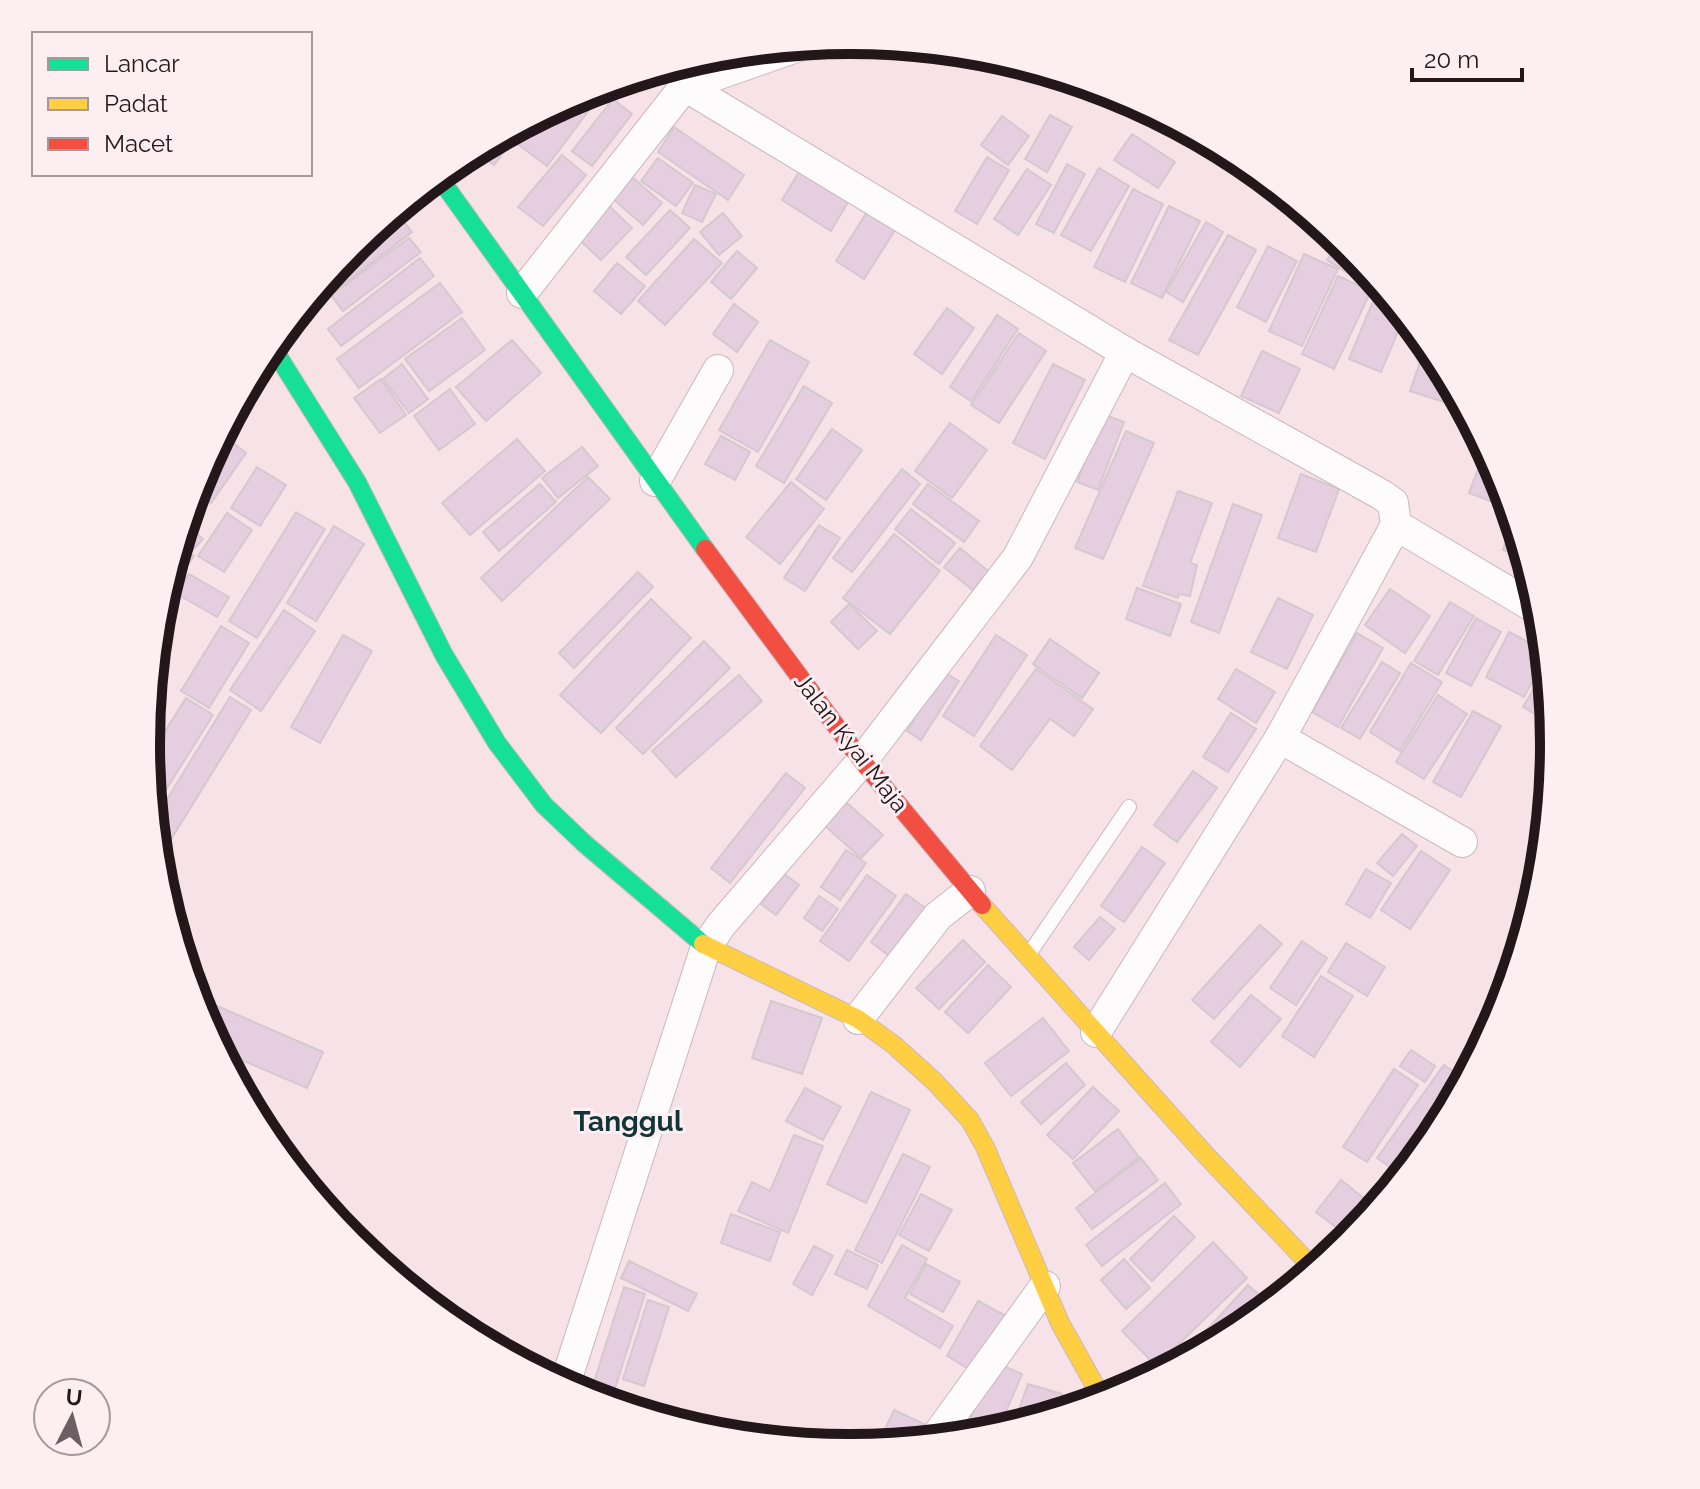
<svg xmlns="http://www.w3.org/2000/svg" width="1700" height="1489" font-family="Raleway,sans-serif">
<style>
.building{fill:#e5cedf;stroke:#d6c8cf;stroke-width:2}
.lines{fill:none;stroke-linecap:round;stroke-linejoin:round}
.lane-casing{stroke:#c9b9be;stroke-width:16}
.street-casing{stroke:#c9b9be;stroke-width:32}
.fast-casing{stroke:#c9b9be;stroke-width:20}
.slow-casing{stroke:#c9b9be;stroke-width:20}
.jam-casing{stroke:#c9b9be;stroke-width:20}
.lane{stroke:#fefbfc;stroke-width:14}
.street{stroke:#fefbfc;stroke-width:30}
.fast{stroke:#16e098;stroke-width:18}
.slow{stroke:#ffcf43;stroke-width:18}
.jam{stroke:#f24e42;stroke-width:18}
.labels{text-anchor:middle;stroke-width:6;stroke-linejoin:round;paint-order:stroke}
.street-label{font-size:24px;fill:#23171b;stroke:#fdeef2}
.quarter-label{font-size:28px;font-weight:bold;fill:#113436;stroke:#fdeef2}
.rim{fill:none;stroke:#23171b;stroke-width:10}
</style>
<rect width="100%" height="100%" fill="#f7e2e8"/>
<g class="building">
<polygon points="608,85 547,166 519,145 543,114 581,93"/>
<polygon points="613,99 632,114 592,166 572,151"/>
<polygon points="1050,115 1072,127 1047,172 1025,159"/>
<polygon points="1002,116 1029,136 1008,165 981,145"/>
<polygon points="525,123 494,165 474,150"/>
<polygon points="674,127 744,175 728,200 658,152"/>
<polygon points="1132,134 1175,162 1158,188 1114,160"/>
<polygon points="562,155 586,175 543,226 518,207"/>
<polygon points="987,157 1009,170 977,224 955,211"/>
<polygon points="658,158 693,183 676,206 641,181"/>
<polygon points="1067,164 1085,174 1054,233 1036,224"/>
<polygon points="1099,168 1129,186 1091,251 1061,235"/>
<polygon points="1027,169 1051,185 1018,235 994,219"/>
<polygon points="799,172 848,202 831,231 782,200"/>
<polygon points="632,177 662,203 643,225 613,199"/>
<polygon points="695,185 716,194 702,222 682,213"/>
<polygon points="1133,189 1163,204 1125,282 1094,267"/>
<polygon points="606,203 632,228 601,260 574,235"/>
<polygon points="1169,206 1200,221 1162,298 1131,283"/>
<polygon points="870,207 899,224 864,279 836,261"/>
<polygon points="670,210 690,228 646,275 626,257"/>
<polygon points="397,213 412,232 314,307 308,299 349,250"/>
<polygon points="723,213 742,236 719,255 700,232"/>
<polygon points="1206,222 1223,232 1183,302 1166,292"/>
<polygon points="1228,235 1256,250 1198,355 1169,340"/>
<polygon points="409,238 421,252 343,311 331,295"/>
<polygon points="694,239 722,263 665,325 638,301"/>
<polygon points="1341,240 1372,276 1366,285 1327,260"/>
<polygon points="1268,246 1297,261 1266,322 1237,307"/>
<polygon points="737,251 757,268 731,299 711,282"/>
<polygon points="1304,254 1338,269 1302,346 1269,331"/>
<polygon points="420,258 434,276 341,346 328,329"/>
<polygon points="617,263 645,286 621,314 594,291"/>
<polygon points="1338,276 1371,291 1334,369 1302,354"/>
<polygon points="440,283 462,312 359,388 337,359"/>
<polygon points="1376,294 1392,300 1405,315 1381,372 1349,359"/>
<polygon points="734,304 758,322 737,352 713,334"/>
<polygon points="947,308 974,328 942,374 914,354"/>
<polygon points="997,315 1018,329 971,401 950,387"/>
<polygon points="462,318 485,350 429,391 405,359"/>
<polygon points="1019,333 1046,351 999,423 971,405"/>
<polygon points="512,340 541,373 486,421 456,387"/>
<polygon points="770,340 809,362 758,452 719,430"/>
<polygon points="1427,342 1451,381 1444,402 1410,391"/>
<polygon points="1262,351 1300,369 1279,413 1241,396"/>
<polygon points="402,364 428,399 409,413 383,379"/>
<polygon points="1053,364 1085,380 1045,459 1013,443"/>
<polygon points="381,379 406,415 380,433 354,398"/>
<polygon points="804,386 832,403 784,483 756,466"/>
<polygon points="450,389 475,424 439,450 414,416"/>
<polygon points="1103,414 1124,422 1098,490 1077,482"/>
<polygon points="950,423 987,450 952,498 915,471"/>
<polygon points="832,429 862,450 826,500 796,479"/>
<polygon points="1126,431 1154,443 1103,559 1075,548"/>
<polygon points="224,436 246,453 211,503 194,491 209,457"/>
<polygon points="721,436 750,452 735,480 705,464"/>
<polygon points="517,439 545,471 470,535 442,503"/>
<polygon points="582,447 598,466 558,498 542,478"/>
<polygon points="1486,448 1501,475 1511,509 1469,493"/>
<polygon points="257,467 286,485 260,526 231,508"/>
<polygon points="902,469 920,484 852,572 833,558"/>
<polygon points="1301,474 1339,489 1316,552 1278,538"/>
<polygon points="588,477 610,499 502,601 481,578"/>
<polygon points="791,482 824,509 780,564 746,537"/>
<polygon points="540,484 556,502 499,551 483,532"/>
<polygon points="928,484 979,521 964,542 913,504"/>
<polygon points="1178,491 1212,503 1190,563 1197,565 1190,596 1179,594 1178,598 1143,586"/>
<polygon points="1233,504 1262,515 1219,633 1191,622"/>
<polygon points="911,509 955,543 939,564 895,529"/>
<polygon points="296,512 325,529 257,638 229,621"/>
<polygon points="227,513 252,530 224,572 198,556"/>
<polygon points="1514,519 1526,558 1503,550"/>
<polygon points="185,523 203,539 192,551 179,540"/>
<polygon points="819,525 840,538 805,591 784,578"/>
<polygon points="334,526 364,544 316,621 287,603"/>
<polygon points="894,534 940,571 890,634 843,598"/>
<polygon points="178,545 194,556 168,594 164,591"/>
<polygon points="960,548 994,576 979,595 944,567"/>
<polygon points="638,572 653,587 574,668 559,653"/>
<polygon points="189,574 229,597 217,617 177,594"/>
<polygon points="1137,588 1181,604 1170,636 1126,619"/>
<polygon points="1390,589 1430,616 1405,653 1365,625"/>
<polygon points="1278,598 1313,615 1287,669 1251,652"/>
<polygon points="651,599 691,638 601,733 560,695"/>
<polygon points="161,601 169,608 157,623 159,607"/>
<polygon points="1450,602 1474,616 1438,675 1414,661"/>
<polygon points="849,604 877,631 858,649 831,622"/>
<polygon points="284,610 315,631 261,711 230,690"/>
<polygon points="1476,618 1501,632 1471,686 1446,673"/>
<polygon points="221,626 249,643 209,708 181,691"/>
<polygon points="1509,632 1545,651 1546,656 1524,697 1486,677"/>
<polygon points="1357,633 1383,648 1338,727 1312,712"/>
<polygon points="343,635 372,651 320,743 291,727"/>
<polygon points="996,635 1027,655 974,736 943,716"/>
<polygon points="1050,639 1099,673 1082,698 1033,664"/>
<polygon points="704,641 730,668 643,754 616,728"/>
<polygon points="1382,662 1400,673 1360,739 1341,728"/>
<polygon points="1411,663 1442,682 1400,751 1370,732"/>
<polygon points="1547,667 1552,724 1523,707"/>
<polygon points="1036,669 1093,709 1074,736 1050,719 1012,770 980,746"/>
<polygon points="1236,669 1275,692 1256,723 1218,699"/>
<polygon points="944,672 959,681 921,740 907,731"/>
<polygon points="739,675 762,701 676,777 652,751"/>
<polygon points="1438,695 1467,714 1424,779 1396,762"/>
<polygon points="230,697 251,710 157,862 153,822"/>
<polygon points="186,698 213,715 157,804 151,801 147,760"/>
<polygon points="1473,711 1501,726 1461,797 1433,782"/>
<polygon points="1231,713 1256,729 1228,772 1203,757"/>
<polygon points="1193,771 1217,788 1177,842 1154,825"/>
<polygon points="786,773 805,788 730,883 711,868"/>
<polygon points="846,802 883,835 861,858 824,825"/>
<polygon points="1402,834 1417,846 1393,876 1377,863"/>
<polygon points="1142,847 1165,863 1124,922 1101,906"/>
<polygon points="846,850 866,863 840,900 821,887"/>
<polygon points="1421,851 1450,870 1410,929 1381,910"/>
<polygon points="1366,869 1391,883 1370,918 1346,904"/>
<polygon points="783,873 799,885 776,915 761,904"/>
<polygon points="867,875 896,896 849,961 820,941"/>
<polygon points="906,894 928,910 892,958 871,942"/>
<polygon points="819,896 838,909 822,931 804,918"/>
<polygon points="1100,917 1115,929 1089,960 1074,947"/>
<polygon points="1260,925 1282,944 1214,1019 1192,1000"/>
<polygon points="963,940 985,962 939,1009 916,988"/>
<polygon points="1302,941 1327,958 1296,1005 1270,988"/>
<polygon points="1346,943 1385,967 1367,996 1328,972"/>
<polygon points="988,965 1011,987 968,1033 945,1012"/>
<polygon points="1321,976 1353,996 1314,1057 1282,1036"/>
<polygon points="1251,995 1281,1019 1240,1067 1211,1042"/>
<polygon points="194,996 323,1052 307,1088 218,1050 199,1014"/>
<polygon points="771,1001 822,1018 802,1074 752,1058"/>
<polygon points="1043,1018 1069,1051 1011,1096 985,1063"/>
<polygon points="1411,1050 1435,1066 1425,1082 1400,1066"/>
<polygon points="1066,1063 1085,1085 1041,1124 1021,1102"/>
<polygon points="1444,1065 1463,1078 1396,1171 1377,1158"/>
<polygon points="1394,1069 1418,1085 1367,1162 1343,1147"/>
<polygon points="1093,1087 1119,1111 1073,1159 1047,1135"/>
<polygon points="805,1088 841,1107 823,1140 786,1121"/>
<polygon points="871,1092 910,1110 866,1203 827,1184"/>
<polygon points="1118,1129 1139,1157 1095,1191 1073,1163"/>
<polygon points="794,1135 823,1146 788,1233 738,1211 752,1182 770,1191"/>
<polygon points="903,1154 930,1167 882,1263 855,1250"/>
<polygon points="1141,1158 1158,1180 1092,1229 1076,1208"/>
<polygon points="1406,1172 1348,1243 1344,1246 1342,1244"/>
<polygon points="1341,1180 1366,1200 1341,1231 1316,1212"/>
<polygon points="1165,1183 1181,1204 1102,1266 1086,1245"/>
<polygon points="921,1194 952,1210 929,1251 899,1235"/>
<polygon points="731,1214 780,1232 770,1261 721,1243"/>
<polygon points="1174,1216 1195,1237 1152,1281 1130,1259"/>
<polygon points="1213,1242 1247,1278 1156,1366 1122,1331"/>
<polygon points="902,1245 927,1259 905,1298 953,1326 940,1348 868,1306"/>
<polygon points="814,1246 833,1256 812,1295 793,1284"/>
<polygon points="847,1250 878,1265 867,1289 835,1274"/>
<polygon points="1124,1259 1150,1288 1126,1309 1101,1280"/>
<polygon points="629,1261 697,1294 688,1311 621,1278"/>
<polygon points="926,1264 960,1282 943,1312 910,1294"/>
<polygon points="1248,1285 1268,1303 1241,1331 1202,1351 1194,1344"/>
<polygon points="624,1287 645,1294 610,1404 589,1398"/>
<polygon points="648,1300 669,1307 644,1386 623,1379"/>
<polygon points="978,1301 1006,1316 974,1372 947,1356"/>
<polygon points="1189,1347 1196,1355 1163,1372"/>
<polygon points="995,1362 1022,1374 997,1433 983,1436 966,1428"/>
<polygon points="1028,1384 1062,1394 1055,1415 1040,1419 1018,1412"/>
<polygon points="894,1410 924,1424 916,1443 877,1446"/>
<polygon points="1016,1416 1030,1423 1009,1429"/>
</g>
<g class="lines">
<defs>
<polyline id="lane" points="1031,951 1129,807"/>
<g id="street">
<polyline points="685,86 805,44"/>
<polyline points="522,293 685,86 1125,352 1382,495 1393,503 1396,525 1542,612"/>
<polyline points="655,481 718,370"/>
<polyline points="1280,738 1462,842"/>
<polyline points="858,1019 938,916 970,891"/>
<polyline points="1096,1032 1280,738 1396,525"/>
<polyline points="564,1387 706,947 721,925 862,761 1018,557 1125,352"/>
<polyline points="933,1441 1045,1286"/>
</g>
<g id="fast">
<polyline points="438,176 705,549"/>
<polyline points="271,345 357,482 444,655 497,743 544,805 585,844 703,944"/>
</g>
<g id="slow">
<polyline points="982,905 1204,1153 1315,1270"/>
<polyline points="703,944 858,1019 894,1045 935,1082 970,1120 985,1147 1060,1323 1103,1400"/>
</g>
<polyline id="jam" points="705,549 862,761 982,905"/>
</defs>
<use href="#lane" class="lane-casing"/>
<use href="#street" class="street-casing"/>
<use href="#fast" class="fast-casing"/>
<use href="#slow" class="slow-casing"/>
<use href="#jam" class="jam-casing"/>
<use href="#lane" class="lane"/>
<use href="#street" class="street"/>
<use href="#fast" class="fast"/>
<use href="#slow" class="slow"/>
<use href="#jam" class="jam"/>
</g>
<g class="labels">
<g class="street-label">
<text transform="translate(851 743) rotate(52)" y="8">Jalan Kyai Maja</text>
</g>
<g class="quarter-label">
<text x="628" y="1131">Tanggul</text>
</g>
</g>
<path d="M0 0H1700V1489H0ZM160 744a690 690 0 1 1 1380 0a690 690 0 1 1-1380 0Z" fill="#fdeef2" fill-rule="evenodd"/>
<path class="rim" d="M160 744a690 690 0 1 1 1380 0a690 690 0 1 1-1380 0Z"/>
<rect x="32" y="32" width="280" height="144" fill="#fdeef2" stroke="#a6989c" stroke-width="2"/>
<rect x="48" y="58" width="40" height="12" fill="#16e098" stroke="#a6989c" stroke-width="2"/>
<text x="104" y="72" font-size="24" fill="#23171b">Lancar</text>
<rect x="48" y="98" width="40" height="12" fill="#ffcf43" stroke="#a6989c" stroke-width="2"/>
<text x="104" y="112" font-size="24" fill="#23171b">Padat</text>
<rect x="48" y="138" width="40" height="12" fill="#f24e42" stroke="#a6989c" stroke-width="2"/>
<text x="104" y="152" font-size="24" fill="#23171b">Macet</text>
<g transform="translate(72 1417) rotate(6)"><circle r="38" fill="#fdeef2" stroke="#a6989c" stroke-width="2"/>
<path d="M0-6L14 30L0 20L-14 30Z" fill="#6d5e63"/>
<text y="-12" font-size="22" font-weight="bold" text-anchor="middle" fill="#23171b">U</text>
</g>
<path d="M1412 68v12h110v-12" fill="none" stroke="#23171b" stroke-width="4"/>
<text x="1424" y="68" font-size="24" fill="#23171b" stroke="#fdeef2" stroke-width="6" paint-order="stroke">20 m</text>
</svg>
